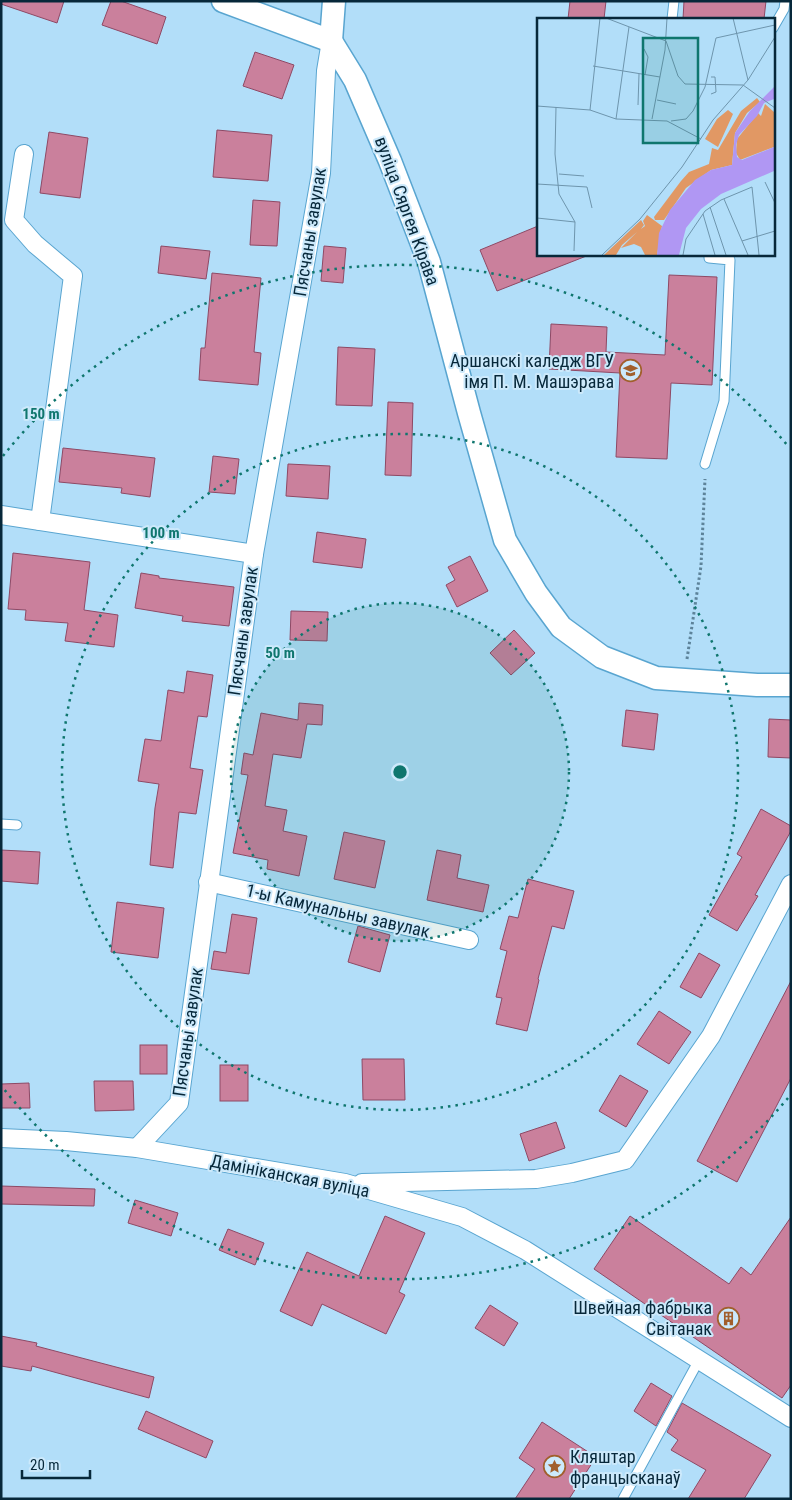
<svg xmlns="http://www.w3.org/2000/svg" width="792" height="1500" font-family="'Roboto Condensed',sans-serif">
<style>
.building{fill:#ca809c;stroke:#8e4965}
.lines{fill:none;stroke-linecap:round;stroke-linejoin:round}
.service-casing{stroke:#59a5d0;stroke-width:11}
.minor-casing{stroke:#59a5d0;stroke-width:20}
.tertiary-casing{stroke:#59a5d0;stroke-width:25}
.path{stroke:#5d839a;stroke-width:3;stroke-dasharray:2.5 2.5;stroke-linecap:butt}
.service{stroke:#fff;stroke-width:9}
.minor{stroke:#fff;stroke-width:18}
.tertiary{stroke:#fff;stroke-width:22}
.ring{fill:none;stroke:#0f766e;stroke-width:2.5;stroke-dasharray:2.5 5}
.labels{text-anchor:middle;stroke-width:4;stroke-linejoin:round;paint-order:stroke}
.street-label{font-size:18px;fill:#07283a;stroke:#cce9fb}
.poi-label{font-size:18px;fill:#07283a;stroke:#cce9fb;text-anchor:end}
.inset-road{fill:none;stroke:#6e95ad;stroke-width:1}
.view{fill:#0f766e;fill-opacity:0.15;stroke:#0f766e;stroke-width:2.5}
.inset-edge{fill:none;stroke:#07283a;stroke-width:2.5}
.centre{fill:#0f766e;stroke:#cce9fb;stroke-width:2.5}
.ring-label{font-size:15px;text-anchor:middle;font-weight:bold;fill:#0f766e;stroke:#cce9fb;stroke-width:4;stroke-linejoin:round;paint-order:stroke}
</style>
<rect width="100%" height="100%" fill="#b2def9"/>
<g class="building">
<polygon points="2,1 64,1 57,23 1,4"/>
<polygon points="111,1 121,1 166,17 157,44 102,25"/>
<polygon points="570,1 606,1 604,19 568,19"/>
<polygon points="684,1 766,1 764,19 683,19"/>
<polygon points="255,52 294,65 282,99 243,86"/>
<polygon points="217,130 272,135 268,181 213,177"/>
<polygon points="49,132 88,138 80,198 40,193"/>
<polygon points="253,200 280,202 277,246 250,245"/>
<polygon points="538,226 538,254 589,255 497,291 480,250"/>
<polygon points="161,246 210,251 206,279 158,273"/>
<polygon points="324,246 346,248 343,283 321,281"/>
<polygon points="212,273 261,278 254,352 261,353 258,385 199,380 201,348 205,348"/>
<polygon points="669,275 717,277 712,385 671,383 667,459 616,457 620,373 549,369 551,324 607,327 606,352 665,355"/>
<polygon points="338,347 375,349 372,406 336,405"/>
<polygon points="388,402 413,403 411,476 385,475"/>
<polygon points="63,448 155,458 150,497 121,493 122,488 59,482"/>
<polygon points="213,456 239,459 235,494 209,492"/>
<polygon points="288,464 330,466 328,499 286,496"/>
<polygon points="317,532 366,539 362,568 313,562"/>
<polygon points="13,553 90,562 84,610 118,615 114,647 65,641 68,623 25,620 26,610 8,609"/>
<polygon points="470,556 488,591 457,607 446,585 455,580 448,567"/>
<polygon points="141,573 159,576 159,578 234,587 229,626 182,621 183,616 135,608"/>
<polygon points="291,611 328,612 327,641 290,640"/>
<polygon points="514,630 535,653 511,675 490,653"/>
<polygon points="187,671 213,675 207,717 198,716 190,768 203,770 196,814 179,812 173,868 150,865 155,808 159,784 138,781 145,739 161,741 168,690 184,693"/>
<polygon points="299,703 323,705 322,725 307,724 301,758 273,754 265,806 287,810 283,831 307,836 299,876 267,869 268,860 233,853 248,775 241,774 244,753 253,755 261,713 298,720"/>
<polygon points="626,710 658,714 654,750 622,746"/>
<polygon points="769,719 791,720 791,758 768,757"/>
<polygon points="761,809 791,826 791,831 755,895 758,896 737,931 709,915 742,857 737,854"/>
<polygon points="344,832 385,841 375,888 334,879"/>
<polygon points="1,850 40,852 38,884 1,881"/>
<polygon points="437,850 461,855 457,878 489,885 483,912 427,900"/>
<polygon points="528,879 574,891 564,929 552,926 538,979 539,980 527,1031 496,1024 502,998 496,997 507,951 500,949 509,916 518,918"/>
<polygon points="117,902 164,908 158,958 111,952"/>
<polygon points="232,914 257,918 249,974 211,969 214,951 226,953"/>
<polygon points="358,926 390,935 380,972 348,962"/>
<polygon points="699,953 720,965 701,998 680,987"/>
<polygon points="791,981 791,1078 737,1182 697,1161"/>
<polygon points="659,1011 691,1032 669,1064 637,1044"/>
<rect x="140" y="1045" width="27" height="29"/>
<polygon points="362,1059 404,1059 405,1100 363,1100"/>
<rect x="220" y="1065" width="28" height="36"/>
<polygon points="620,1075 648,1091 626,1127 599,1111"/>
<polygon points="94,1081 133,1081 134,1110 95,1111"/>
<polygon points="29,1083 30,1108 1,1108 1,1084"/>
<polygon points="556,1122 565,1148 529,1161 520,1134"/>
<polygon points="1,1186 95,1189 94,1206 1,1204"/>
<polygon points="135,1200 178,1213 171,1236 128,1223"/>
<polygon points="385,1216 425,1233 399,1292 405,1295 386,1334 322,1304 312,1326 280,1311 307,1252 359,1276"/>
<polygon points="630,1216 729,1284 741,1267 751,1275 791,1217 791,1385 782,1398 594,1269"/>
<polygon points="228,1229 264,1243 255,1265 219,1250"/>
<polygon points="490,1305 518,1323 504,1346 475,1328"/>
<polygon points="1,1336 37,1343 36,1346 154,1377 149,1398 32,1366 31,1371 1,1366"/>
<polygon points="651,1383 672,1396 656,1426 634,1411"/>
<polygon points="682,1403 771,1455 744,1499 688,1499 706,1470 671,1450 678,1440 667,1432"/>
<polygon points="146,1411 213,1441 206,1458 138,1429"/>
<polygon points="542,1422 596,1457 569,1499 515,1499 535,1469 519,1458"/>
</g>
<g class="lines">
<defs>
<g id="service">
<polyline points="672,19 674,1"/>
<polyline points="773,28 784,9 785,1"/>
<polyline points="705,464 724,401 730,260 709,258 709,254"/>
<polyline points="1,824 17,825"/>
<polyline points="623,1499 699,1360"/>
</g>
<g id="minor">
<polyline points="24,154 14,220 35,244 73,276 40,521"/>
<polyline points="1,515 254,554"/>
<polyline points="208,882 469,940"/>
<polyline points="1,1138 66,1141 137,1148 345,1183 462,1217 525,1250 791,1418"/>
<polyline points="137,1148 179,1103 254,554 321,173 326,71 331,41"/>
<polyline points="362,1183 536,1179 572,1173 625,1160 711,1036 791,884"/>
</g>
<g id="tertiary">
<polyline points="223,1 331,41 355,80 390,161 429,262 469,413 505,540 536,593 561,627 602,657 656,678 757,685 791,685"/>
<polyline points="331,41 334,1"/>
</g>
</defs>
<use href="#service" class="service-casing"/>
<use href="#minor" class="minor-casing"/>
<use href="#tertiary" class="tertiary-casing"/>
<polyline class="path" points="687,659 701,566 705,479"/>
<use href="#service" class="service"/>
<use href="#minor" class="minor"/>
<use href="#tertiary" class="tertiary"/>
</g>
<circle cx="400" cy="772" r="169" fill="#0f766e" fill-opacity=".12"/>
<g class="ring">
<circle cx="400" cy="772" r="169"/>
<circle cx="400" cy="772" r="338"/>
<path d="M788 1098A507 507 0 0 1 3 1088M3 456A507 507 0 0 1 788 446"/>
</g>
<defs>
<symbol id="university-ring" viewBox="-11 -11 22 22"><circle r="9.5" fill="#cce9fb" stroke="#a15f2c" stroke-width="1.5"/><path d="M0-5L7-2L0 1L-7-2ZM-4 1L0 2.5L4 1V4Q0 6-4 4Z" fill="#a15f2c"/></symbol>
<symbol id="building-ring" viewBox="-11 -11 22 22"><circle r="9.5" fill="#cce9fb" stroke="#a15f2c" stroke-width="1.5"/><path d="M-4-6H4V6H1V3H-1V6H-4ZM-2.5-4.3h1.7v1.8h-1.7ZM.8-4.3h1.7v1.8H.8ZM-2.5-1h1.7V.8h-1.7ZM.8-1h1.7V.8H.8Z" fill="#a15f2c"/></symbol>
<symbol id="sight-ring" viewBox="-11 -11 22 22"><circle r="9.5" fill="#cce9fb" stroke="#a15f2c" stroke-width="1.5"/><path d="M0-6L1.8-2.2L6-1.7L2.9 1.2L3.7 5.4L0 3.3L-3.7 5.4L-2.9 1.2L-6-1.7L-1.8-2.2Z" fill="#a15f2c"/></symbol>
</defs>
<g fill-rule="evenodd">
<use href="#university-ring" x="618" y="358" width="25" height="25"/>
<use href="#building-ring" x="716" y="1306" width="25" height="25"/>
<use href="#sight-ring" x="542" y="1454" width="25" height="25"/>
</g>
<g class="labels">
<g class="street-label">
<text transform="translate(407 211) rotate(70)" y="6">вуліца Сяргея Кірава</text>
<text transform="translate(310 232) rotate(-81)" y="6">Пясчаны завулак</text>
<text transform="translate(243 631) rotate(-82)" y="6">Пясчаны завулак</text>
<text transform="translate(338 911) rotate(13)" y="6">1-ы Камунальны завулак</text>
<text transform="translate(188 1032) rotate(-82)" y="6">Пясчаны завулак</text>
<text transform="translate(290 1176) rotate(11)" y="6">Дамініканская вуліца</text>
</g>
<g class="poi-label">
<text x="614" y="367">Аршанскі каледж ВГУ<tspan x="614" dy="21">імя П. М. Машэрава</tspan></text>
<text x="712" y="1314">Швейная фабрыка<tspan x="712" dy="21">Світанак</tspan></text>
<text x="570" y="1463" text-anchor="start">Кляштар<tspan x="570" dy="21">францысканаў</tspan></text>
</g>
</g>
<g transform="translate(537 18)">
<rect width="238" height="238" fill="#b2def9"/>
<path d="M 220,80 L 223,84 L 210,95 L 198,115 L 195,147 L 174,152 L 149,170 L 127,202 L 118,202 L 117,199 L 144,163 L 152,154 L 172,146 L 175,130 L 181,132 L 204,93 ZM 228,86 L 237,94 L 237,129 L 203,142 L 199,135 L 200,121 L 221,95 L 224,98 ZM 191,92 L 196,96 L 181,129 L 168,121 L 180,101 ZM 110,197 L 125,208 L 120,237 L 108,237 L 104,229 L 97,226 L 84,230 L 100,214 L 85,227 L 79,237 L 67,237 L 104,202 L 107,207 L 104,211 L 108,208 L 106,203 Z" fill="#e19864"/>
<path d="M 237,69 L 237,81 L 227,85 L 220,98 L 202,117 L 199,127 L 200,139 L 205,142 L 237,129 L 237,153 L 184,176 L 164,191 L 149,210 L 142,237 L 120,237 L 122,215 L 133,192 L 158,162 L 174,152 L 195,147 L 198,115 L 213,93 Z" fill="#b097f3"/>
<path class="inset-road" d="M 69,0 L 129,23 L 141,58 L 148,66 L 206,67M 196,0 L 211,62M 107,31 L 111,39 L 108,57M 56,48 L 123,59M 174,59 L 178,59 L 179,74 L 174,76M 206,67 L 238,90M 120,82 L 139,86M 101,87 L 102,56M 0,88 L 53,92 L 79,101 L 130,103 L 164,121M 19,89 L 18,136 L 22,176 L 38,204 L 37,233M 53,92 L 63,0M 79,101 L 92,9M 115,101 L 128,32 L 130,0M 134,103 L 149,101 L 156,93 L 168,69 L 179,20 L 238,7M 22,156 L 47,158M 228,164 L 238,185M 0,166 L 50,169 L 55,190M 187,181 L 211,237M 173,189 L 189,237M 166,196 L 178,237M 0,200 L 38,204M 205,223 L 238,213M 65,237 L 103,201 L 145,149 L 176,102 L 211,62 L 238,19M 146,237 L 149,221 L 168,193 L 184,182 L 215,169 L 222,237"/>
<path class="view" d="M 106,20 L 161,20 L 161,125 L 106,125 Z"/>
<rect width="238" height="238" class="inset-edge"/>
</g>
<circle cx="400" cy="772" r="8" class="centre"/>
<g class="ring-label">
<text x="41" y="419">150 m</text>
<text x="161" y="538">100 m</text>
<text x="280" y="658">50 m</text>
</g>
<rect width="792" height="1500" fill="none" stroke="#07283a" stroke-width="5"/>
<path d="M22 1470v8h68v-8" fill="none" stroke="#07283a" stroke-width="2.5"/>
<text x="30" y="1470" font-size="15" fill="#07283a" stroke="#cce9fb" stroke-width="4" paint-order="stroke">20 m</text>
</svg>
